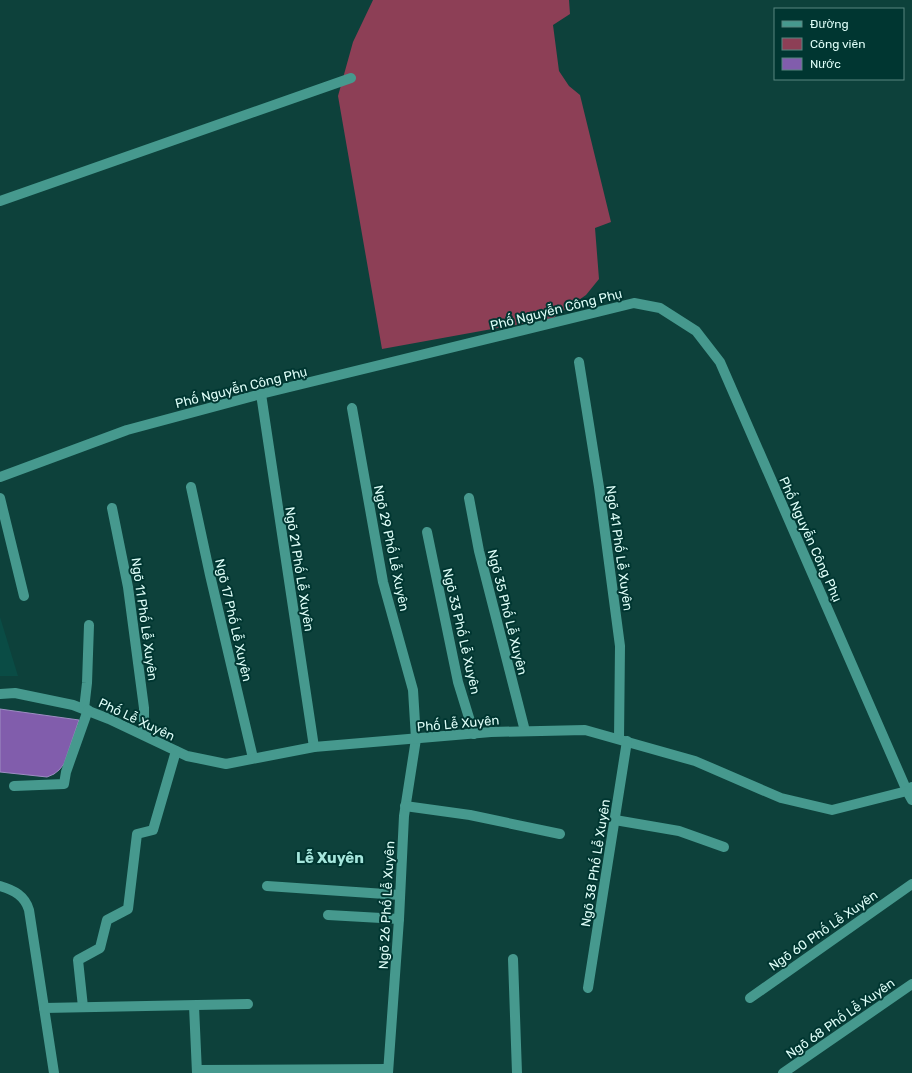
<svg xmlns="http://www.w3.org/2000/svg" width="912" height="1073" font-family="Rubik,sans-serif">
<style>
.built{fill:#0a4c45}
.green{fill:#8d3f56}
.water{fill:#815dac;stroke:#9d8dc2}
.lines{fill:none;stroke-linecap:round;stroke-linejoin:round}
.minor{stroke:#46998e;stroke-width:10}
.labels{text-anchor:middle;stroke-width:4;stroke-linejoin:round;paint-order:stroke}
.street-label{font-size:13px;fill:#ddfdf7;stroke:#003631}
.quarter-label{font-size:15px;font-weight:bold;fill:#a5e6dc;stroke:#003631}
</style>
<rect width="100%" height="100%" fill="#0d413b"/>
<polygon class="built" points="0,617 18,676 0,676"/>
<polygon class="green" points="373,0 569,0 570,14 553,25 559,71 569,86 580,95 611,222 595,228 599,279 586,295 553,318 382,349 338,96 353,42"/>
<polygon class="water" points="0,709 79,720 64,764 59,770 54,774 47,777 0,772"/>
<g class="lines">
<g class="minor">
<polyline points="0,201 351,78"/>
<polyline points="579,362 599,487 620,646 619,739"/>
<polyline points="261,394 314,747"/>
<polyline points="352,408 383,582 413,690 416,739 404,816 399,919 388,1073"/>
<polyline points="0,477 127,430 261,394 634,303 660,308 696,331 720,362 907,791 912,787"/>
<polyline points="191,487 210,575 253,758"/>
<polyline points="0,498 24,596"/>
<polyline points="469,498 479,551 525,731"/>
<polyline points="112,508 128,587 144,708 144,735"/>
<polyline points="427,532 458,682 474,734"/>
<polyline points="0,694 15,693 73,705 109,719 187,756 226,764 314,747 491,732 585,730 695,761 781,798 832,810 907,791 912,800"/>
<polyline points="84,709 87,683 89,625"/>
<polyline points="14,786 64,784 66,772 88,710"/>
<polyline points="405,806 470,815 560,834"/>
<polyline points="615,820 679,831 724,847"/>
<path d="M 0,886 C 14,890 25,896 29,910 L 54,1073"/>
<polyline points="267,886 400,895"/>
<polyline points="328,915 399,919"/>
<polyline points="513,959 517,1073"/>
<polyline points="588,988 627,741"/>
<polyline points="750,998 912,884"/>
<polyline points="194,1006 197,1073"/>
<polyline points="83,1007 78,960 100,948 107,920 128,909 137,834 153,830 176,751"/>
<polyline points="44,1008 248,1004"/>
<polyline points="197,1070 388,1069"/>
<polyline points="783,1073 912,984"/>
</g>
</g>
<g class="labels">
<g class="street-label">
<text transform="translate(556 309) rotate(-14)" y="5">Phố Nguyễn Công Phụ</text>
<text transform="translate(241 387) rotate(-14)" y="5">Phố Nguyễn Công Phụ</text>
<text transform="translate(811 539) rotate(66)" y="5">Phố Nguyễn Công Phụ</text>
<text transform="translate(392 548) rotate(78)" y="5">Ngõ 29 Phố Lễ Xuyên</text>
<text transform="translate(620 548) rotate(82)" y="5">Ngõ 41 Phố Lễ Xuyên</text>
<text transform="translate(300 569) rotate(81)" y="5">Ngõ 21 Phố Lễ Xuyên</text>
<text transform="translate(508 612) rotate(76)" y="5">Ngõ 35 Phố Lễ Xuyên</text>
<text transform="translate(145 619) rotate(82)" y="5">Ngõ 11 Phố Lễ Xuyên</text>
<text transform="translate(234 620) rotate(77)" y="5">Ngõ 17 Phố Lễ Xuyên</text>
<text transform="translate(462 631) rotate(77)" y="5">Ngõ 33 Phố Lễ Xuyên</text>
<text transform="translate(137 719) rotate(25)" y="5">Phố Lễ Xuyên</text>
<text transform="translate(458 723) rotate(-5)" y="5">Phố Lễ Xuyên</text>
<text transform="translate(595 863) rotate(-81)" y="5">Ngõ 38 Phố Lễ Xuyên</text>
<text transform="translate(386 905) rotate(-87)" y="5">Ngõ 26 Phố Lễ Xuyên</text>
<text transform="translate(823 930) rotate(-35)" y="5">Ngõ 60 Phố Lễ Xuyên</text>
<text transform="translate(840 1018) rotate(-35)" y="5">Ngõ 68 Phố Lễ Xuyên</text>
</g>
<g class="quarter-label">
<text x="330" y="863">Lễ Xuyên</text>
</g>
</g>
<rect x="774" y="8" width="130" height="72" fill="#003631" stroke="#588680"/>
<rect x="782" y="21" width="20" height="6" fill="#46998e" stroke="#588680"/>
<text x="810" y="28" font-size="12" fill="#ddfdf7">Đường</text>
<rect x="782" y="38" width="20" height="12" fill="#8d3f56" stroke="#588680"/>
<text x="810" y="48" font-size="12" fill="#ddfdf7">Công viên</text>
<rect x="782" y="58" width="20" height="12" fill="#815dac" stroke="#588680"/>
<text x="810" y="68" font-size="12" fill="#ddfdf7">Nước</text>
</svg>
